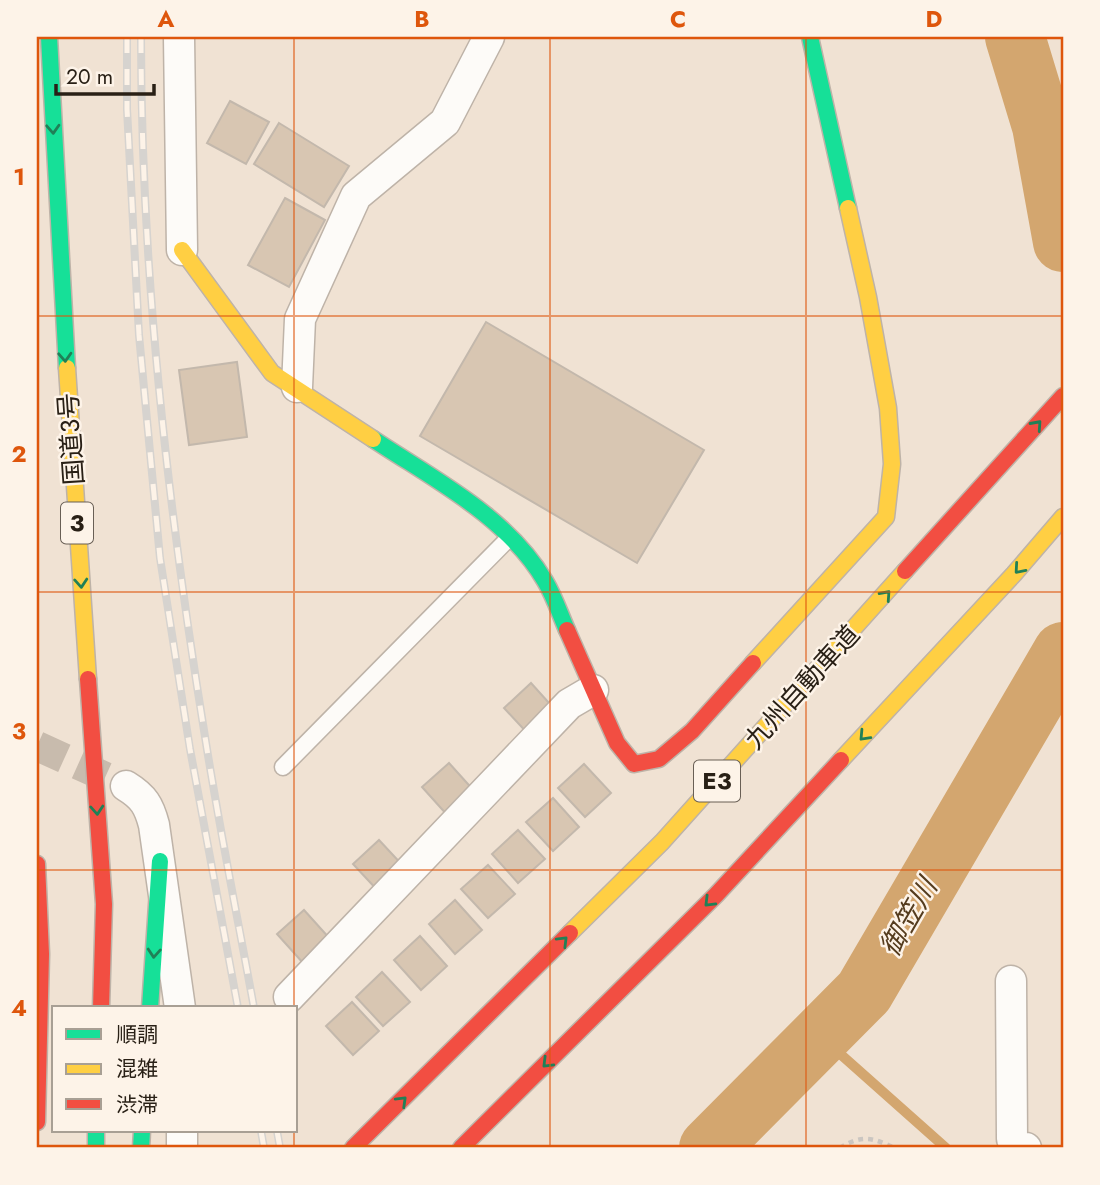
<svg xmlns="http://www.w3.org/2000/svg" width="1100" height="1185" font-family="Jost,'Noto Sans JP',sans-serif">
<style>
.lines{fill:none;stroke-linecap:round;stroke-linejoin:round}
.stream{stroke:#d3a66f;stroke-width:10}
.river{stroke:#d3a66f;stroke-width:60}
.building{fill:#d8c6b2;stroke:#c3b8ac;stroke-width:2}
.street-tunnel{stroke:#c8bbad;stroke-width:30;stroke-dasharray:30 15;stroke-linecap:butt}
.lane-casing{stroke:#beb3a8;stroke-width:19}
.street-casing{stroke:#beb3a8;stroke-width:33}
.fast-casing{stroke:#beb3a8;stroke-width:19}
.slow-casing{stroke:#beb3a8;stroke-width:19}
.jam-casing{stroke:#beb3a8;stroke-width:19}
.path{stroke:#cbc6c1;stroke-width:4.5;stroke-dasharray:5 5;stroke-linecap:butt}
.lane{stroke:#fdfbf8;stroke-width:16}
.street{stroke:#fdfbf8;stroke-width:30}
.fast{stroke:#16e098;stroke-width:16}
.slow{stroke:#ffcf43;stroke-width:16}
.jam{stroke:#f24e42;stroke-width:16}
.rail-casing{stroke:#d6d3cf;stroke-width:8}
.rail{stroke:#fdf3e8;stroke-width:5;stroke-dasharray:16;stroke-linecap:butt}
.oneway{stroke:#208057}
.grid{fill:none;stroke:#de560c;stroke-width:2;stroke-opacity:0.55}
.labels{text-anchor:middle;stroke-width:5;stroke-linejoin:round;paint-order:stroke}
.shield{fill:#fdf3e8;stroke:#695f55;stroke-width:2}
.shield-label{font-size:24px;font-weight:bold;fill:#292016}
.street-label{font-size:26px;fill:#292016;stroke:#fdf3e8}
.water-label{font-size:28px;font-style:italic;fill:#553c1e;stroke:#fdf3e8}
.neatline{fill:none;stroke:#de560c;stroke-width:2.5}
.grid-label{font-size:23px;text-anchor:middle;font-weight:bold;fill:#de560c}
</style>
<rect width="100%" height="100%" fill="#f0e2d3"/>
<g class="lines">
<polyline class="stream" points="820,1036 946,1148"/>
<g class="river">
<polyline points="1015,37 1042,126 1063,242"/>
<polyline points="709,1148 864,992 1063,652"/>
</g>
</g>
<g class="building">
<polygon points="230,101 269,122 246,164 207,143"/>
<polygon points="279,123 349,166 324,207 254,164"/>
<polygon points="285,198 325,220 289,287 248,265"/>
<polygon points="486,322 704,450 637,563 420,436"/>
<polygon points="237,362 247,437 189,445 179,370"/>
<polygon points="531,683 558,713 531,737 504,708"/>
<polygon points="449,763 476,793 449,817 422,787"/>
<polygon points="584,764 611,793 585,817 558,788"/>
<polygon points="553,798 579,827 553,851 526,822"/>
<polygon points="518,830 545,859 518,883 492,854"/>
<polygon points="379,840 406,869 380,893 353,864"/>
<polygon points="488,865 515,894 488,918 461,889"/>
<polygon points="455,900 482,930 455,954 429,924"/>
<polygon points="304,910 331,940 304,964 277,934"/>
<polygon points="420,936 447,966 421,990 394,960"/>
<polygon points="382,972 410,1002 383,1026 356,997"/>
<polygon points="352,1002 379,1031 353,1055 326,1026"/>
</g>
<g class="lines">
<polyline class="street-tunnel" points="37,746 110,779"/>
<defs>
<polyline id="lane" points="283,767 509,538"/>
<g id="street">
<polyline points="179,37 182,250"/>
<polyline points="297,387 300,319 356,196 445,122 489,37"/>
<path d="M 126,786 C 144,797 149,806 154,825 L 180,1008"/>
<polyline points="1011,981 1012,1139 1019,1148 1026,1148"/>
<polyline points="289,997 569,704 593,690"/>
<polyline points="182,1131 182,1148"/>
</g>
<g id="fast">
<polyline points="49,37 67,368"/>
<polyline points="810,37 848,208"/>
<path d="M 373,439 C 433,479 507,516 545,581 C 554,596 560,614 567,630"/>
<polyline points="150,1008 160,861"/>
<polyline points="96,1131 96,1148"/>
<polyline points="141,1148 142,1131"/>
</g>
<g id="slow">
<polyline points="182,250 272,373 373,439"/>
<polyline points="67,368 88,679"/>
<polyline points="753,663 886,517 892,464 888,408 868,297 848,208"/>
<polyline points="841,760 1014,574 1063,517"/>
<polyline points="570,933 662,842 905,571"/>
</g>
<g id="jam">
<polyline points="905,571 1063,396"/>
<polyline points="567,630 617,743 634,764 659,759 692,731 753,663"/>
<polyline points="88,679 104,904 101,1008"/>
<polyline points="37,864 41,954 37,1122"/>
<polyline points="353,1148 570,933"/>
<polyline points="461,1148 716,895 841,760"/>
</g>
</defs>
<use href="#lane" class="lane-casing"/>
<use href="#street" class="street-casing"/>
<use href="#fast" class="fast-casing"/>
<use href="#slow" class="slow-casing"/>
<use href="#jam" class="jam-casing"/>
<path class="path" d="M 840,1148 C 862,1134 873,1138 895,1148"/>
<use href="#lane" class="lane"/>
<use href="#street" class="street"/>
<use href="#fast" class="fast"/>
<use href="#slow" class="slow"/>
<use href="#jam" class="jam"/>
<defs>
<g id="rail">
<polyline points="127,37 127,109 139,335 160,558 190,749 238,1008"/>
<path d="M 141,37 C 141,273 168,509 206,743 C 220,831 238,920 254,1008"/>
<polyline points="261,1131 264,1148"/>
<polyline points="277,1131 280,1148"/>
</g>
</defs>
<use href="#rail" class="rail-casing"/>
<use href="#rail" class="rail"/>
</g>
<defs><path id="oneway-chevron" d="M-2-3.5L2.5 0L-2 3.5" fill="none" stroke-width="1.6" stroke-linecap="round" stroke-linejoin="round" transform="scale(1.75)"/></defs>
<g class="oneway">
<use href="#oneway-chevron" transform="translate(53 129) rotate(87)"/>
<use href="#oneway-chevron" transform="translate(65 357) rotate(87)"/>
<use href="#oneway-chevron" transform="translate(1037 425) rotate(-48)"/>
<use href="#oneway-chevron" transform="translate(1019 569) rotate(131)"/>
<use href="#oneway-chevron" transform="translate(81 583) rotate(86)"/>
<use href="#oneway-chevron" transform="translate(886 595) rotate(-48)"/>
<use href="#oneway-chevron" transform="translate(864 736) rotate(133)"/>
<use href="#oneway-chevron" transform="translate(97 810) rotate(86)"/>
<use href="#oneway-chevron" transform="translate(709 902) rotate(135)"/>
<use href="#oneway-chevron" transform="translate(563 941) rotate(-45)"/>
<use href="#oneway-chevron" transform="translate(154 953) rotate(94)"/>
<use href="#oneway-chevron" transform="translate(547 1063) rotate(135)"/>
<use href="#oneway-chevron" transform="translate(402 1101) rotate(-44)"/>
</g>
<path class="grid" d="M 294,37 L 294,1008M 550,37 L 550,1148M 806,37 L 806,1148M 37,316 L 1063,316M 37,592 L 1063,592M 37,870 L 1063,870M 294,1131 L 294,1148"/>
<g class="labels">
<g class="shield">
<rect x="61" y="502.5" width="32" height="41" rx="5"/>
<rect x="694" y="760.5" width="46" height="41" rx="5"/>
</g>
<g class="shield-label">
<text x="77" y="531">3</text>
<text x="717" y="789">E3</text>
</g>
<g class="street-label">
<text transform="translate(71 439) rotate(-94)" y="9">国道3号</text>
<text transform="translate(802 687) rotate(-48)" y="9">九州自動車道</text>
</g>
<g class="water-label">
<text transform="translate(908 917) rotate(-60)" y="10">御笠川</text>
</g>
</g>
<rect width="1100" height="1185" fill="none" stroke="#fdf3e8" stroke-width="77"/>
<rect x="52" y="1006" width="245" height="126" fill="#fdf3e8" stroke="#a89f94" stroke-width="2"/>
<rect x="66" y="1029" width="35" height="10" fill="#16e098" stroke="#a89f94" stroke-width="2"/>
<text x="116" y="1042" font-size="21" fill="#292016">順調</text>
<rect x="66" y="1064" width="35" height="10" fill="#ffcf43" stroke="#a89f94" stroke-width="2"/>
<text x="116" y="1076" font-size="21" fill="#292016">混雑</text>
<rect x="66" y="1099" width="35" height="10" fill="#f24e42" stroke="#a89f94" stroke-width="2"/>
<text x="116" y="1112" font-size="21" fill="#292016">渋滞</text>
<path d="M56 84v10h98v-10" fill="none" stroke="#292016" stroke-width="3.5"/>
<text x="66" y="84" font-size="21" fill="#292016" stroke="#fdf3e8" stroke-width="5" paint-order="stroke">20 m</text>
<rect x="38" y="38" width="1024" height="1108" class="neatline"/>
<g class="grid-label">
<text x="166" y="27">A</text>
<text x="422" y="27">B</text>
<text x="678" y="27">C</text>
<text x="934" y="27">D</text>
<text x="19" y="185">1</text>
<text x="19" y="462">2</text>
<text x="19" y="739">3</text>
<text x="19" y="1016">4</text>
</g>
</svg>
